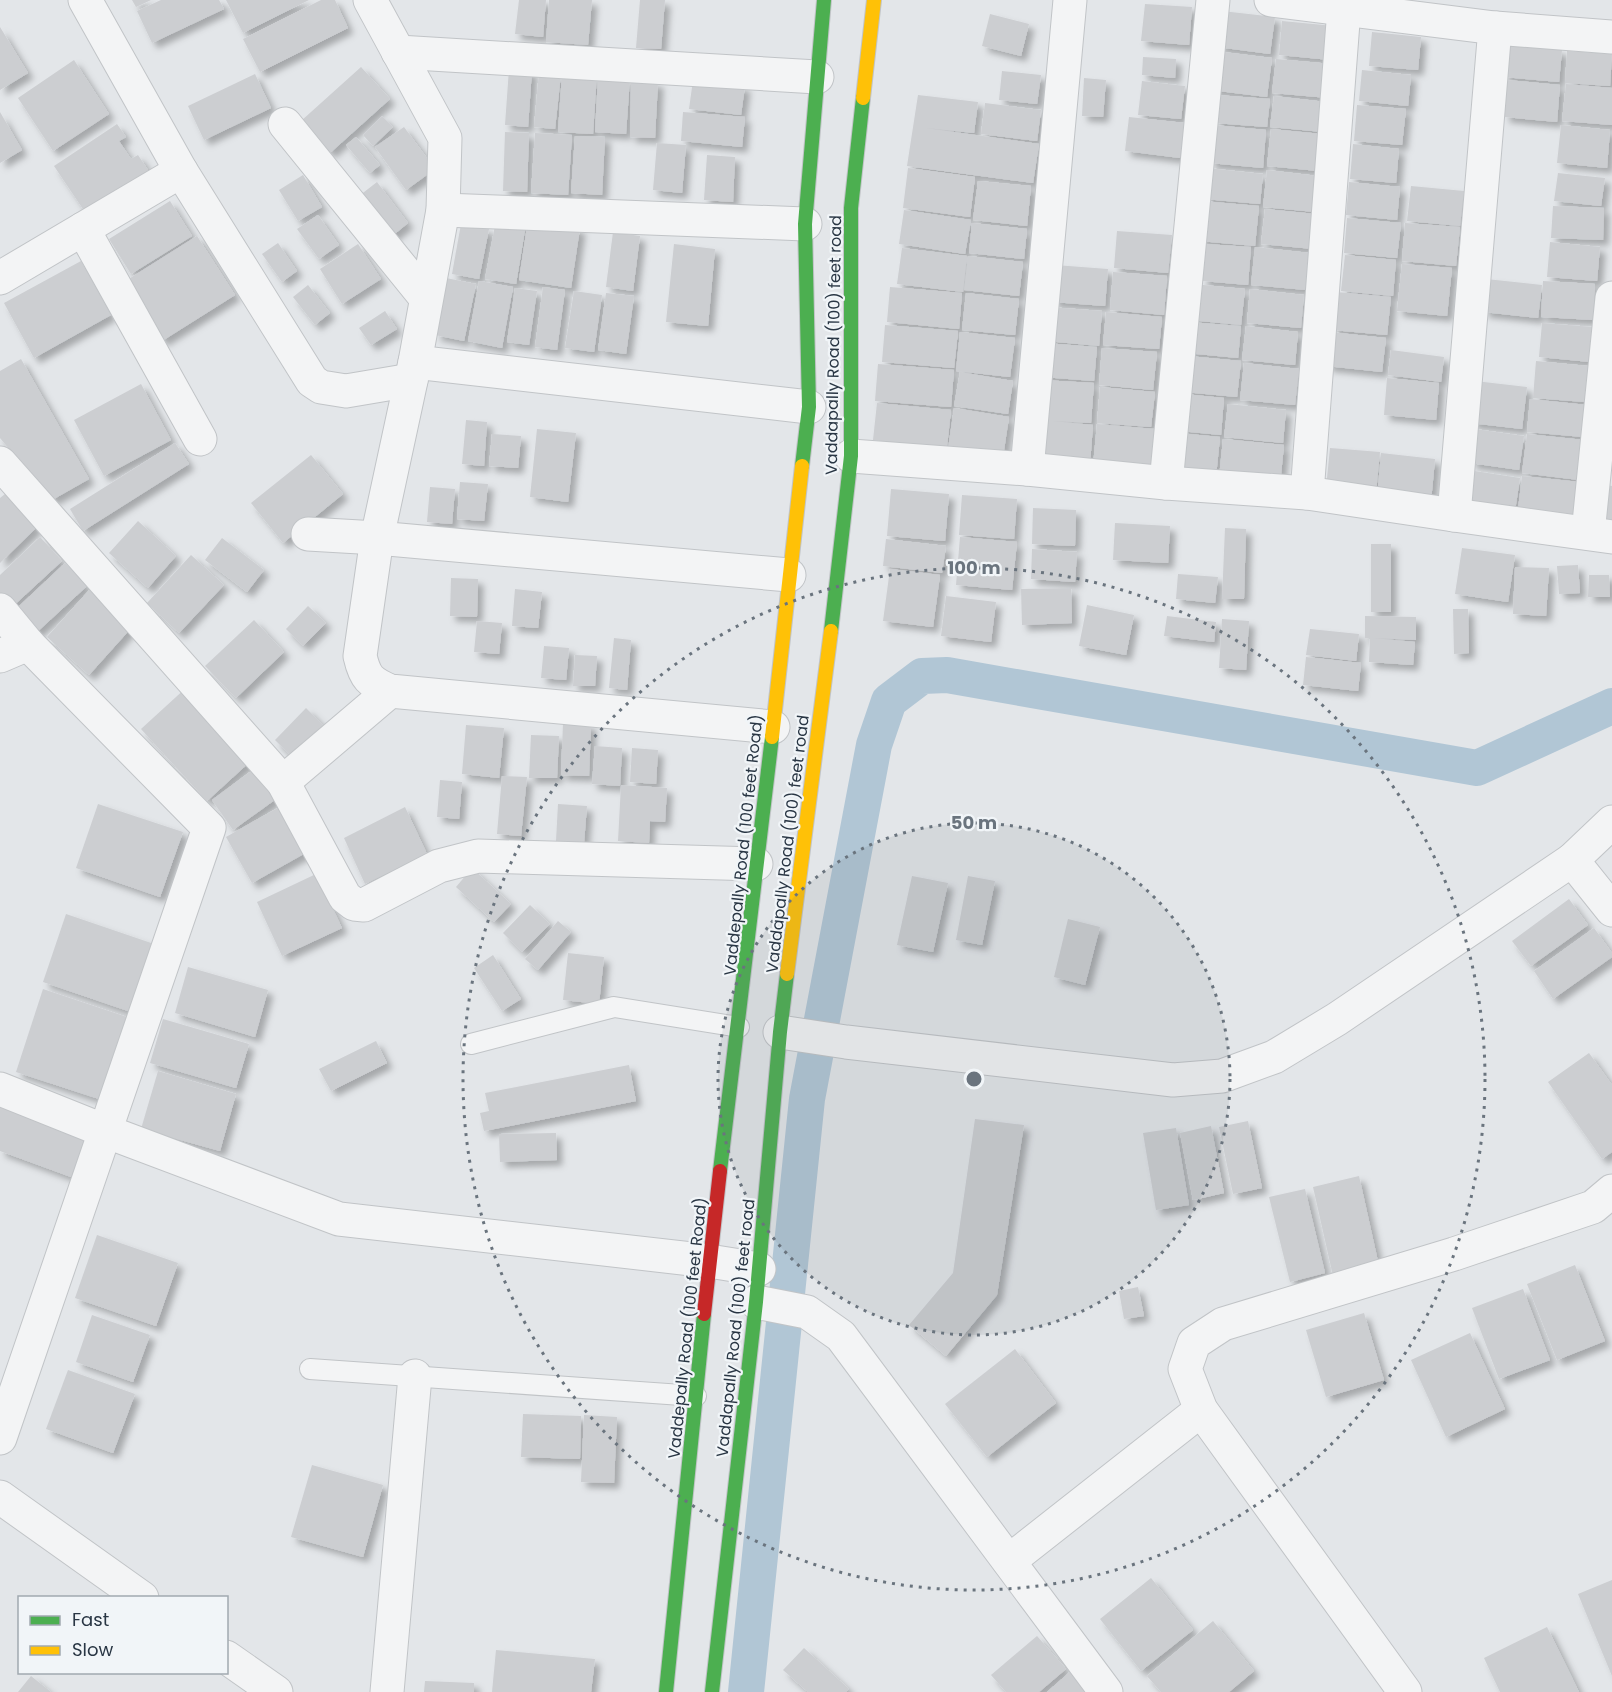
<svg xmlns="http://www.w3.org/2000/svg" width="1612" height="1692" font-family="Poppins,sans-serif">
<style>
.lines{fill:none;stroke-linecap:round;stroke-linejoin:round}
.canal{stroke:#b1c6d5;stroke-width:36}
.building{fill:#ccced1;filter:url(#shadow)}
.lane-casing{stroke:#c1c4c7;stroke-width:22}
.street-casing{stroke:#c1c4c7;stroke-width:35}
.fast-casing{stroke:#c1c4c7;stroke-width:16}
.slow-casing{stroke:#c1c4c7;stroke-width:16}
.jam-casing{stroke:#c1c4c7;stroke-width:16}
.lane{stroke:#f3f4f5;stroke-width:20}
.street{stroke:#f3f4f5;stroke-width:33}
.fast{stroke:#4caf50;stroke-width:14}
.slow{stroke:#ffc107;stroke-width:14}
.jam{stroke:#c62828;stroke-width:14}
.ring{fill:none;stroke:#6a747e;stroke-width:3;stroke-dasharray:3 6}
.labels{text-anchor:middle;stroke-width:4.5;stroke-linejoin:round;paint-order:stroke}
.street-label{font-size:16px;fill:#293644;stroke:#f1f5f8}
.centre{fill:#6a747e;stroke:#f1f5f8;stroke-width:3}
.ring-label{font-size:18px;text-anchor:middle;font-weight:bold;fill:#6a747e;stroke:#f1f5f8;stroke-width:4.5;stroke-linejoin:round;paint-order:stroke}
</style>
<defs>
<filter id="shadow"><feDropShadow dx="5.5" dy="5.5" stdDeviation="3" flood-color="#0004"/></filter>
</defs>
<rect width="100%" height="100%" fill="#e3e6e9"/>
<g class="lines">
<polyline class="canal" points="746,1692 807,1099 874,745 889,701 922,676 947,675 1477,768 1612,706"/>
</g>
<g class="building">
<polygon points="132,0 151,0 136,7"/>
<polygon points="161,0 219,0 224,9 152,43 137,11"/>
<polygon points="226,0 309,0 243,33"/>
<polygon points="321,0 335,0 348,28 260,72 243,39"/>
<polygon points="519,0 546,0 543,37 515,34"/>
<polygon points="549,0 592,0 588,45 546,42"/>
<polygon points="640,0 665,0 661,49 636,48"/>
<polygon points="1145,4 1192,7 1189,45 1141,41"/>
<polygon points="1222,11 1275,17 1270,54 1217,47"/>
<polygon points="990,14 1029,24 1021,56 982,46"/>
<polygon points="1282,21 1334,26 1330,60 1279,55"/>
<polygon points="0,27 28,73 0,90"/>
<polygon points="1372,32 1421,37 1418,70 1369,66"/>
<polygon points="1506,45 1562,50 1559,82 1503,77"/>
<polygon points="1215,51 1272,58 1267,97 1210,90"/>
<polygon points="1567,51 1612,54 1610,86 1565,83"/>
<polygon points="1143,57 1176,59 1175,78 1142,75"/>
<polygon points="1276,59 1332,64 1328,98 1272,93"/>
<polygon points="74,60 109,114 53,151 18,98"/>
<polygon points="361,67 390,99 330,153 301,121"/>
<polygon points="509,69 532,70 528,127 505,125"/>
<polygon points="1362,70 1411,75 1408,106 1359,101"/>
<polygon points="1002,71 1041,75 1037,104 999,100"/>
<polygon points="539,72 561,74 555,129 534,127"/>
<polygon points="562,73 597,74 593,134 558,132"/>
<polygon points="255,74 271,108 204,140 188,106"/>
<polygon points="598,76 630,78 626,134 595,132"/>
<polygon points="1084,78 1106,80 1103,117 1082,116"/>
<polygon points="693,80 745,86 741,115 689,109"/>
<polygon points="1507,80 1560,85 1557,122 1504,117"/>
<polygon points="631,81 658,82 655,138 630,137"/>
<polygon points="1142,81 1185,86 1181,119 1138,115"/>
<polygon points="1566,84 1612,88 1612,125 1562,121"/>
<polygon points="918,95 978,102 974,133 926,128 1039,144 1033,183 907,166"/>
<polygon points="1216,95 1270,99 1267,127 1214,123"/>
<polygon points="1274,96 1326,102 1323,132 1270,127"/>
<polygon points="985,103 1041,110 1037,141 981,134"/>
<polygon points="1357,105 1406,109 1402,145 1354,141"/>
<polygon points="0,112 22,150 0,163"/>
<polygon points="683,112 745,117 742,147 681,141"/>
<polygon points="382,116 393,127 373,146 363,135"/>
<polygon points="1129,117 1185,123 1180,158 1125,151"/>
<polygon points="117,124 126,137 119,141 131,159 138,155 150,173 87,215 54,166"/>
<polygon points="1214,125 1266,130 1263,168 1209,163"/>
<polygon points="1561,125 1610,130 1607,168 1557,163"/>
<polygon points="404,127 435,169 406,190 375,147"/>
<polygon points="1271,129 1322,134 1318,171 1267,166"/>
<polygon points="505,132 529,133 527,192 503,191"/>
<polygon points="535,133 572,135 568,195 531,193"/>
<polygon points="575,136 605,137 602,195 571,193"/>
<polygon points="356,137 380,165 370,173 346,145"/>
<polygon points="657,143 686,145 682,193 653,190"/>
<polygon points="1353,144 1399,149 1396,183 1350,179"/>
<polygon points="707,155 735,157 733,202 704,200"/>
<polygon points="908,168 975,177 970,217 903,208"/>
<polygon points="1207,168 1263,174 1260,204 1204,199"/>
<polygon points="1267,170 1318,176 1315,212 1263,207"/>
<polygon points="1558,173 1605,178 1601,206 1554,201"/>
<polygon points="303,175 322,207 298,221 279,190"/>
<polygon points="978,181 1031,186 1027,226 973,220"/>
<polygon points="377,182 408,223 391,237 359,196"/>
<polygon points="1349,182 1400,187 1397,220 1346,215"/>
<polygon points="1411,186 1464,191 1460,226 1407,221"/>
<polygon points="170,201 192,236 131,274 109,239"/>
<polygon points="1202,201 1259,206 1255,246 1199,241"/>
<polygon points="1553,206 1604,208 1603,240 1551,238"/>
<polygon points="1265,209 1316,214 1313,249 1261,244"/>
<polygon points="904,210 971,220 965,254 899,244"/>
<polygon points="318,215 339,245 319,259 297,229"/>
<polygon points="1347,218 1401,223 1397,258 1344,253"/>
<polygon points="496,220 526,224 516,284 485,279"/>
<polygon points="528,220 580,228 571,288 519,280"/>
<polygon points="972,223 1027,229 1024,259 969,253"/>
<polygon points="1405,223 1460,227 1456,266 1402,261"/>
<polygon points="461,224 489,229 479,279 452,274"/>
<polygon points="1117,231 1172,235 1168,273 1114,268"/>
<polygon points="613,232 640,236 633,291 606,287"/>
<polygon points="197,236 235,295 162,341 124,282"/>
<polygon points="1550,242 1600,247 1597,281 1547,277"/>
<polygon points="278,243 297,271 282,282 262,254"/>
<polygon points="358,244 381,279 342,304 320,269"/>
<polygon points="674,244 715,249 708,326 666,322"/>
<polygon points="1205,244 1251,247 1248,285 1202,281"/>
<polygon points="1255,247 1310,253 1306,290 1251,285"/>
<polygon points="902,248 967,256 963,292 897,284"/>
<polygon points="1345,255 1396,260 1393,296 1341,291"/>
<polygon points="968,256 1023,262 1019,296 964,290"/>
<polygon points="81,261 111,315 34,358 4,303"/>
<polygon points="1402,264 1452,268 1447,316 1397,311"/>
<polygon points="1055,265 1108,269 1105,306 1052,302"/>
<polygon points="1113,272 1167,276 1164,315 1110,310"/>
<polygon points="446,278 476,284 464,341 435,335"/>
<polygon points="1486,279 1542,285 1538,318 1483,312"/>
<polygon points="479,281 513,287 502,348 468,341"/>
<polygon points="1543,281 1595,284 1593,320 1541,317"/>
<polygon points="1193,284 1245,289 1241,325 1189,320"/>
<polygon points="308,285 330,313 315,325 293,297"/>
<polygon points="543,287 565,290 557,350 535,347"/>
<polygon points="890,287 962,293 959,329 887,322"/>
<polygon points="515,288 537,291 529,345 507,342"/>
<polygon points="1250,289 1304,295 1301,328 1247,323"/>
<polygon points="574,291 602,295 594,352 565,348"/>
<polygon points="1336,292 1391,297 1387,335 1332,330"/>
<polygon points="606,293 634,296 626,354 598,350"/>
<polygon points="966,293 1019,299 1015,335 962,330"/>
<polygon points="1049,307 1102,311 1099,346 1046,341"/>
<polygon points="385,311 397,329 371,345 359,328"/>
<polygon points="1106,312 1162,317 1159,349 1103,345"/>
<polygon points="1189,322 1241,326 1238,358 1186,353"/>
<polygon points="1542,323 1593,327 1590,362 1539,357"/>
<polygon points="885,325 958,331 954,368 882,362"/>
<polygon points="1246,326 1298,332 1295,365 1242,360"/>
<polygon points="960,332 1015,338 1010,377 956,371"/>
<polygon points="1330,332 1386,338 1382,372 1326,366"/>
<polygon points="1045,343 1097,347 1094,381 1042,377"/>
<polygon points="1102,348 1157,352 1153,390 1099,385"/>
<polygon points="1391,350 1444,357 1441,382 1388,375"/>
<polygon points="1188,356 1241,361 1237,397 1184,392"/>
<polygon points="21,359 89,479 52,500 0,438 0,371"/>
<polygon points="1536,361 1588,366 1585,402 1533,398"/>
<polygon points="1244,363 1299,369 1295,405 1240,400"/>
<polygon points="878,364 954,370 951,407 875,401"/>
<polygon points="960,372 1013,381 1008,414 954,406"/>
<polygon points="1387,378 1439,383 1436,420 1384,415"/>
<polygon points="1042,380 1094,383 1091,423 1053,421 1093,425 1090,465 1033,459"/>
<polygon points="1475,381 1527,387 1522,429 1470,423"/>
<polygon points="141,384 171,440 104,476 74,420"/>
<polygon points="1100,387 1155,392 1151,427 1097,423"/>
<polygon points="1184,394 1224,398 1221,435 1180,431"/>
<polygon points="1530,399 1587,405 1583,437 1527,432"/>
<polygon points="877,403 951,410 947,447 873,440"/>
<polygon points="1228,404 1286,410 1283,443 1224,437"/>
<polygon points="954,408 1009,417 1003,457 948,449"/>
<polygon points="466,420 487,422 484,466 462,464"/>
<polygon points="1097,424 1155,429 1151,471 1093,466"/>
<polygon points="537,429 576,433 568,502 530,497"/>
<polygon points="1475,429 1524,436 1519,470 1470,463"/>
<polygon points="1178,433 1220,437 1216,477 1174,473"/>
<polygon points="492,434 521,436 518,468 489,466"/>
<polygon points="1527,434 1584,440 1579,480 1522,473"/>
<polygon points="1223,439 1284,445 1280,485 1219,478"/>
<polygon points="175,443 189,464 83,531 70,509"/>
<polygon points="1330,448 1380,452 1376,493 1326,488"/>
<polygon points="1381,453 1435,459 1431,502 1377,497"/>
<polygon points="311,455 343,494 283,543 251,503"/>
<polygon points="1468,470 1520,478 1515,511 1463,504"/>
<polygon points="1522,476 1580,482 1575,525 1517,518"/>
<polygon points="460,482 488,484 484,521 457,519"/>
<polygon points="1606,485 1612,486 1612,526 1603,525"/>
<polygon points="430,487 455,489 452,524 427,522"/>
<polygon points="891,489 949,494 945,541 887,536"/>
<polygon points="5,494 37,527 0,563 0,498"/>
<polygon points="962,495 1017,499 1014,539 959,535"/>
<polygon points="1033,508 1076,510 1075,546 1032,544"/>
<polygon points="138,521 176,556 148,588 109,553"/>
<polygon points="1115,523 1170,526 1168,563 1113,560"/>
<polygon points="1225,528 1246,529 1244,599 1222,599"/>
<polygon points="40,537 62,561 11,608 0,596 0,575"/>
<polygon points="960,537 1017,542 1012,590 956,585"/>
<polygon points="222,538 264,570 247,592 205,560"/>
<polygon points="886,539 946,546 942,573 883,566"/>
<rect x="1371" y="544" width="20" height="68"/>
<polygon points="1462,548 1515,555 1508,602 1455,594"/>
<polygon points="1032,549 1077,552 1075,582 1031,579"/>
<polygon points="191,555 224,585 179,633 147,603"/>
<polygon points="65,563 87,586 36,633 15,610"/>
<polygon points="1578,565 1580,593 1559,594 1557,566"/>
<polygon points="1515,567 1549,568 1546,616 1513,614"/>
<polygon points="890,569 940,575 933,627 883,621"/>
<polygon points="1178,574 1218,577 1215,603 1176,599"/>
<polygon points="1589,575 1609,575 1610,597 1588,597"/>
<polygon points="451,578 478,579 477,617 450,616"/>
<polygon points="91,588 133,626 89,675 47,637"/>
<polygon points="1071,588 1072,623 1022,625 1021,589"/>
<polygon points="515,589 542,592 538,628 512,626"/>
<polygon points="946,596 996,602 991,642 941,636"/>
<polygon points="1087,605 1134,615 1126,655 1079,646"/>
<polygon points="308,606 326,623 303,646 286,629"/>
<polygon points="1453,609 1468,609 1469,653 1454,654"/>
<polygon points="1167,616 1216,622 1214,642 1164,636"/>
<polygon points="1365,616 1416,617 1416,640 1373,638 1415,642 1413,665 1369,662 1370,638 1365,638"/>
<polygon points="1222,619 1249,621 1246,670 1219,668"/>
<polygon points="254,620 284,652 236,698 205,666"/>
<polygon points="477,621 502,623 499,654 474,652"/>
<polygon points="1310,629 1359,634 1356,661 1306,655"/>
<polygon points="614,638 631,640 627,690 609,688"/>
<polygon points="544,646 569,648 566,680 541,678"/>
<polygon points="575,655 597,656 595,686 573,686"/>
<polygon points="1306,657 1361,663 1358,691 1303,685"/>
<polygon points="188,686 254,758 207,801 141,729"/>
<polygon points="306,708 325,727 294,759 275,740"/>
<polygon points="563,723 591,724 589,776 561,775"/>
<polygon points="466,725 504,728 499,778 462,774"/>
<polygon points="531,735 559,736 557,778 529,778"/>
<polygon points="595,746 622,748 620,786 592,784"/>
<polygon points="632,748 658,750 656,784 630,782"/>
<polygon points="254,769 276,799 233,830 212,800"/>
<polygon points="502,776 527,777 521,836 497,834"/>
<polygon points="440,780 462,782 459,819 437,817"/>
<polygon points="621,785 667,788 665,822 650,821 649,843 618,841"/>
<polygon points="98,804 183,832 160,897 76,868"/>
<polygon points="558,804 587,806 584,843 556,841"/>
<polygon points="283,805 309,851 252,883 226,837"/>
<polygon points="405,807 427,854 365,884 344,838"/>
<polygon points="472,868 511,904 494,922 456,887"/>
<polygon points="316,874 342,928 282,956 257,902"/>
<polygon points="912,876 948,883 933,952 897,945"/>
<polygon points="968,876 995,881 982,945 956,940"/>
<polygon points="1569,899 1588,925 1531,966 1512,941"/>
<polygon points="530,905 550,924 522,952 503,933"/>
<polygon points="66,914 154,944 131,1012 43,982"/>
<polygon points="1068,919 1100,927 1085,985 1054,977"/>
<polygon points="558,921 571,932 538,970 525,959"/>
<polygon points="1594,928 1612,953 1612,957 1553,999 1534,971"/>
<polygon points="568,953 604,957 599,1004 563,1000"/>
<polygon points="493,955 521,999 502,1011 474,968"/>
<polygon points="188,967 268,990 255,1037 175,1013"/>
<polygon points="43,989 130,1018 102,1100 16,1072"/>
<polygon points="163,1019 249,1044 236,1088 150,1063"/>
<polygon points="376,1041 387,1063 331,1091 319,1069"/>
<polygon points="1589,1053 1612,1085 1612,1152 1602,1159 1548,1082"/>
<polygon points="629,1065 636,1101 484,1131 480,1113 489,1111 485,1093"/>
<polygon points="158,1071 236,1094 220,1151 141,1129"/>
<polygon points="0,1103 87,1135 71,1177 0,1151"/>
<polygon points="975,1119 1024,1125 997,1295 946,1356 909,1325 953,1273"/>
<polygon points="1248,1121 1262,1188 1233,1194 1219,1127"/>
<polygon points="1211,1126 1224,1193 1193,1200 1180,1133"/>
<polygon points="1176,1128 1189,1205 1156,1210 1143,1133"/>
<polygon points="556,1133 557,1160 500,1162 499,1134"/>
<polygon points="1359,1176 1379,1266 1333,1276 1313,1187"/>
<polygon points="1305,1189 1325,1273 1290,1282 1269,1197"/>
<polygon points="97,1235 178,1263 156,1326 75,1298"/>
<polygon points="1575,1265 1605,1341 1557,1360 1527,1284"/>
<polygon points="1138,1287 1144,1316 1124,1319 1119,1291"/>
<polygon points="1523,1289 1550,1360 1499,1379 1472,1308"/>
<polygon points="1364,1313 1384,1380 1326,1397 1306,1330"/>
<polygon points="92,1315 150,1335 133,1382 76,1362"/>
<polygon points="1470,1333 1505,1409 1446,1437 1411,1360"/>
<polygon points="1015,1349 1056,1403 987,1457 945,1404"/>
<polygon points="68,1370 135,1394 113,1453 46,1429"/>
<polygon points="523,1414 581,1416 580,1459 521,1457"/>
<polygon points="584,1415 617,1417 614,1483 581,1482"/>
<polygon points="312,1465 383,1485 363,1557 291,1537"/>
<polygon points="1151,1578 1193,1630 1141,1671 1100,1619"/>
<polygon points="1612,1580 1612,1676 1578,1594"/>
<polygon points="1213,1621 1254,1671 1229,1692 1161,1692 1147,1676"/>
<polygon points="1547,1627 1579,1692 1500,1692 1484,1658"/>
<polygon points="1037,1636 1066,1669 1039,1692 1006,1692 991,1675"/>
<polygon points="804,1648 849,1689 846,1692 808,1692 783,1670"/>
<polygon points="496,1650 595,1659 591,1692 492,1692"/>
<polygon points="1071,1671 1089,1692 1047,1692"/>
<polygon points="31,1676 51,1692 18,1692"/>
<polygon points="425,1681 474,1683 474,1692 424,1692"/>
</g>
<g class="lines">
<defs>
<g id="lane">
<polyline points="471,1044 614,1007 739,1027"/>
<polyline points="310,1369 696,1396"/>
</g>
<g id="street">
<polyline points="85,0 181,171 312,381 321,387 346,391 411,380"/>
<path d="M 370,0 L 445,138 L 443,210 L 415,362 L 377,538 L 360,656 C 365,678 370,682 390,691 L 773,727"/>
<polyline points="1271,0 1495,28 1612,37"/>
<polyline points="398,52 817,77"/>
<polyline points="285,124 426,298"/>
<polyline points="443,210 805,224"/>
<polyline points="83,229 200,439"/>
<polyline points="0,278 181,171"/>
<polyline points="415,362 809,407"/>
<polyline points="851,456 1027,469 1166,483 1307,493 1454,515 1612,537"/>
<polyline points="0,463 283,782 345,897 354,904 364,905 439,866 478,856 756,864"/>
<polyline points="1027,469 1070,0"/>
<polyline points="1166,483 1213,0"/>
<polyline points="1307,493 1344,9"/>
<polyline points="1454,515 1495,28"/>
<polyline points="1588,533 1612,298"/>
<polyline points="308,534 377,538 789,575"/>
<polyline points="0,610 28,644 209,828 0,1438"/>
<polyline points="0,656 28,644"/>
<polyline points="283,782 390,691"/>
<polyline points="1572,860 1612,910"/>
<polyline points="780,1032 846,1042 1173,1080 1222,1076 1274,1057 1337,1019 1572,860 1612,822"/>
<polyline points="0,1089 105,1131 339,1219 709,1261 759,1269"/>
<polyline points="756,1302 807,1312 841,1336 1106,1692"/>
<polyline points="0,1497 142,1598"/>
<polyline points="1009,1561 1201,1410"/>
<polyline points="226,1657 276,1692"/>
<polyline points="387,1692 415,1376"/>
<polyline points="1405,1692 1201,1410 1185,1369 1194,1343 1223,1324 1454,1254 1593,1207 1612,1191"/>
</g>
<g id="fast">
<polyline points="802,466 809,407 805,224 824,0"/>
<polyline points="831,631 851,456 851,208 863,98"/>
<polyline points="720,1171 772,737"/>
<polyline points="666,1692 704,1314"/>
<polyline points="712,1692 756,1302 780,1032 787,974"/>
</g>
<g id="slow">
<polyline points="863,98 874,0"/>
<polyline points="772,737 802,466"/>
<polyline points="787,974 831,631"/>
</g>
<polyline id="jam" points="704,1314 720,1171"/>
</defs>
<use href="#lane" class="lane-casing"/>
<use href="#street" class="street-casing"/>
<use href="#fast" class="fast-casing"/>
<use href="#slow" class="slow-casing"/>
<use href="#jam" class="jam-casing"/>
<use href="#lane" class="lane"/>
<use href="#street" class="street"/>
<use href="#fast" class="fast"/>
<use href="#slow" class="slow"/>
<use href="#jam" class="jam"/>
</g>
<circle cx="974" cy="1079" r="256" fill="#6a747e" fill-opacity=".12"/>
<g class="ring">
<circle cx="974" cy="1079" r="256"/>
<circle cx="974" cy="1079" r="511"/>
</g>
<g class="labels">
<g class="street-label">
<text transform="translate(833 345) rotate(-89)" y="6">Vaddapally Road (100) feet road</text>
<text transform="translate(787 844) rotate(-83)" y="6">Vaddapally Road (100) feet road</text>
<text transform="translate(743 845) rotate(-84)" y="6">Vaddepally Road (100 feet Road)</text>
<text transform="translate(687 1328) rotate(-84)" y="6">Vaddepally Road (100 feet Road)</text>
<text transform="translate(735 1328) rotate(-84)" y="6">Vaddapally Road (100) feet road</text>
</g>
</g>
<circle cx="974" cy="1079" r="9" class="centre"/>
<g class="ring-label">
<text x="974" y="574">100 m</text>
<text x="974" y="829">50 m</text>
</g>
<rect x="18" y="1596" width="210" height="78" fill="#f1f5f8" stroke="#a1a9b0" stroke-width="1.5"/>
<rect x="30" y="1616" width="30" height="9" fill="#4caf50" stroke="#a1a9b0" stroke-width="1.5"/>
<text x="72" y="1626" font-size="18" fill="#293644">Fast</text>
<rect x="30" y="1646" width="30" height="9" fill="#ffc107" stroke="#a1a9b0" stroke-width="1.5"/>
<text x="72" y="1656" font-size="18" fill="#293644">Slow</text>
</svg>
